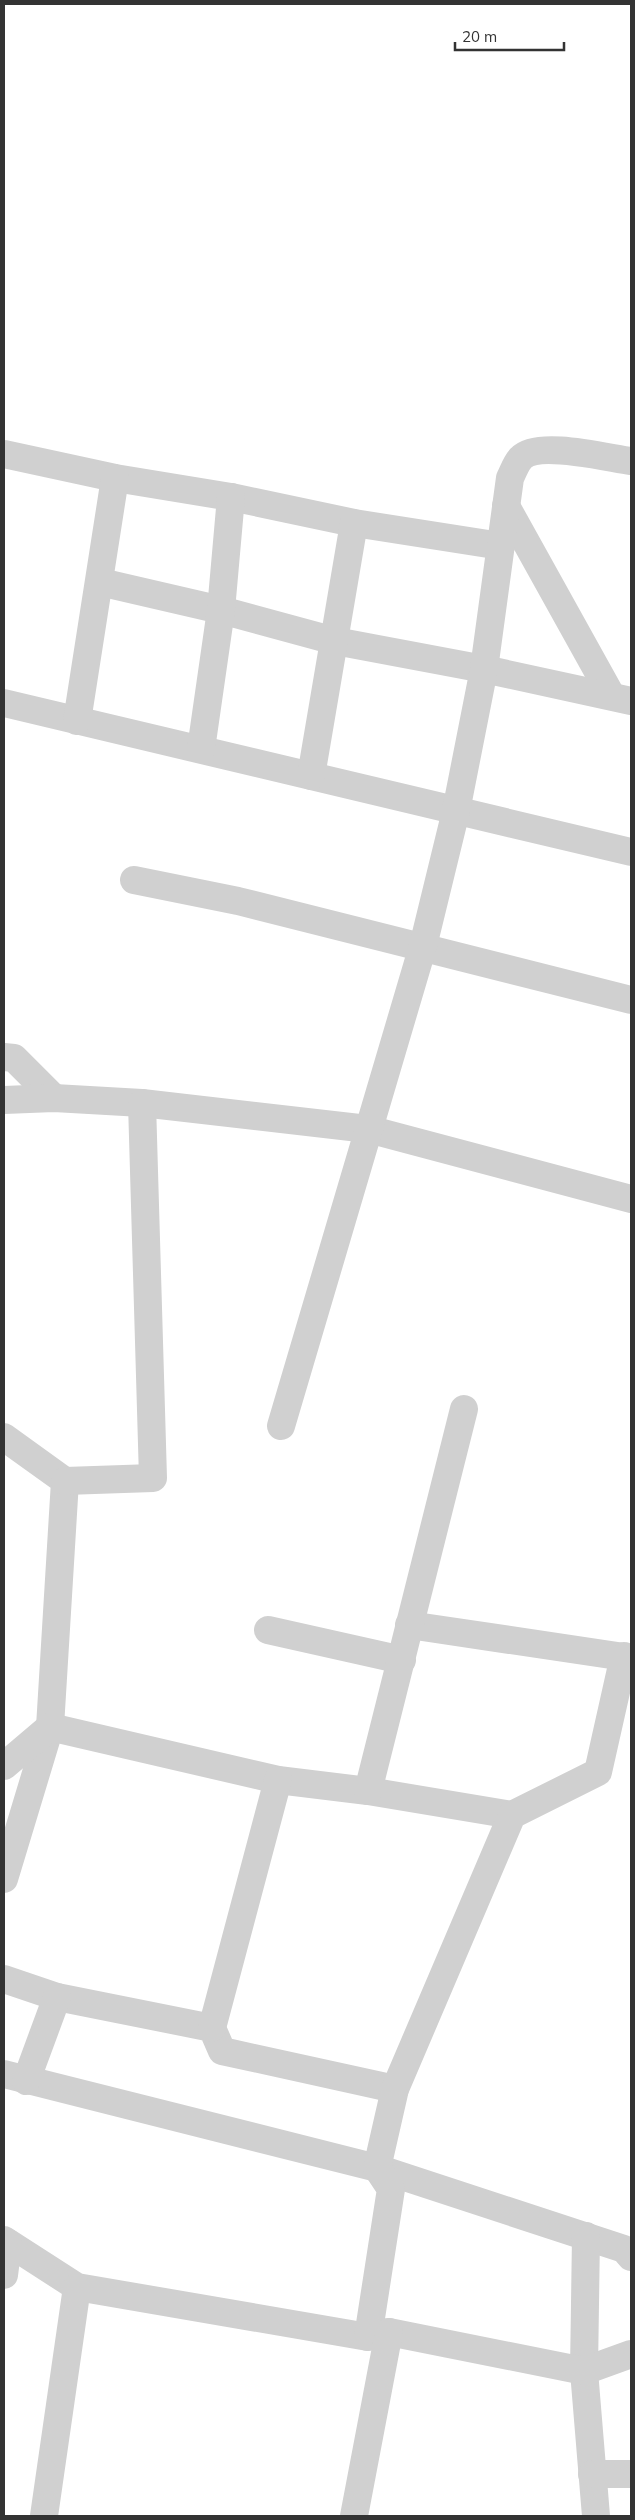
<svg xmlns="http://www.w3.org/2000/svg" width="635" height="2520" font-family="Mulish,sans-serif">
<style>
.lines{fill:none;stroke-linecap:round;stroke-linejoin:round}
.minor{stroke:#d0d0d0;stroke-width:28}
</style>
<rect width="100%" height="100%" fill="#fff"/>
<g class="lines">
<g class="minor">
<polyline points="4,454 115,478 231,497 354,523 501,546"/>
<polyline points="506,506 611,695"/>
<polyline points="100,582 221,610 335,641 484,669 631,701"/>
<polyline points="4,703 631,852"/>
<polyline points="77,721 115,478"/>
<polyline points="201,749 221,610 231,497"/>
<polyline points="311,776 354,523"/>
<polyline points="134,880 238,901 631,1000"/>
<polyline points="4,1057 14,1058 54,1098"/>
<polyline points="4,1100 54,1098 142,1103 368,1129 631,1199"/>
<path d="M 281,1426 L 423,946 L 456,811 L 484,669 L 510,478 C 513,472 516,463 521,458 C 538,440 608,458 631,461"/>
<polyline points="4,1437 65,1481 50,1727 4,1879"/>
<polyline points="65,1481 153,1478 142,1103"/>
<polyline points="409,1625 631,1658"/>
<polyline points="268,1630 402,1660"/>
<polyline points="4,1766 50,1727 278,1780 368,1791 512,1815"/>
<polyline points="368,1791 464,1409"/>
<polyline points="4,1979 57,1997 212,2028 222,2051 395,2089"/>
<polyline points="212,2028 278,1780"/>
<polyline points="4,2074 377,2168 624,2249 631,2257"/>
<polyline points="26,2081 57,1997"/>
<polyline points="586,2236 584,2371 596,2516"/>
<polyline points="4,2240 77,2287 368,2337 389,2332 584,2371 631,2354"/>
<polyline points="4,2275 8,2243"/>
<polyline points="368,2337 391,2189 377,2168 395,2089 512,1815 598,1772 624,1656"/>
<polyline points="592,2474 631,2474"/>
<polyline points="44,2516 77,2287"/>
<polyline points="354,2516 389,2332"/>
</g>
</g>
<rect width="635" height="2520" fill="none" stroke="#333333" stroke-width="10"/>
<path d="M455 42v8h109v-8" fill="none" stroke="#333333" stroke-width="2.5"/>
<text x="462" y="42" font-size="15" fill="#333333" stroke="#ffffff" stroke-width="4" paint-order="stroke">20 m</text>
</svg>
